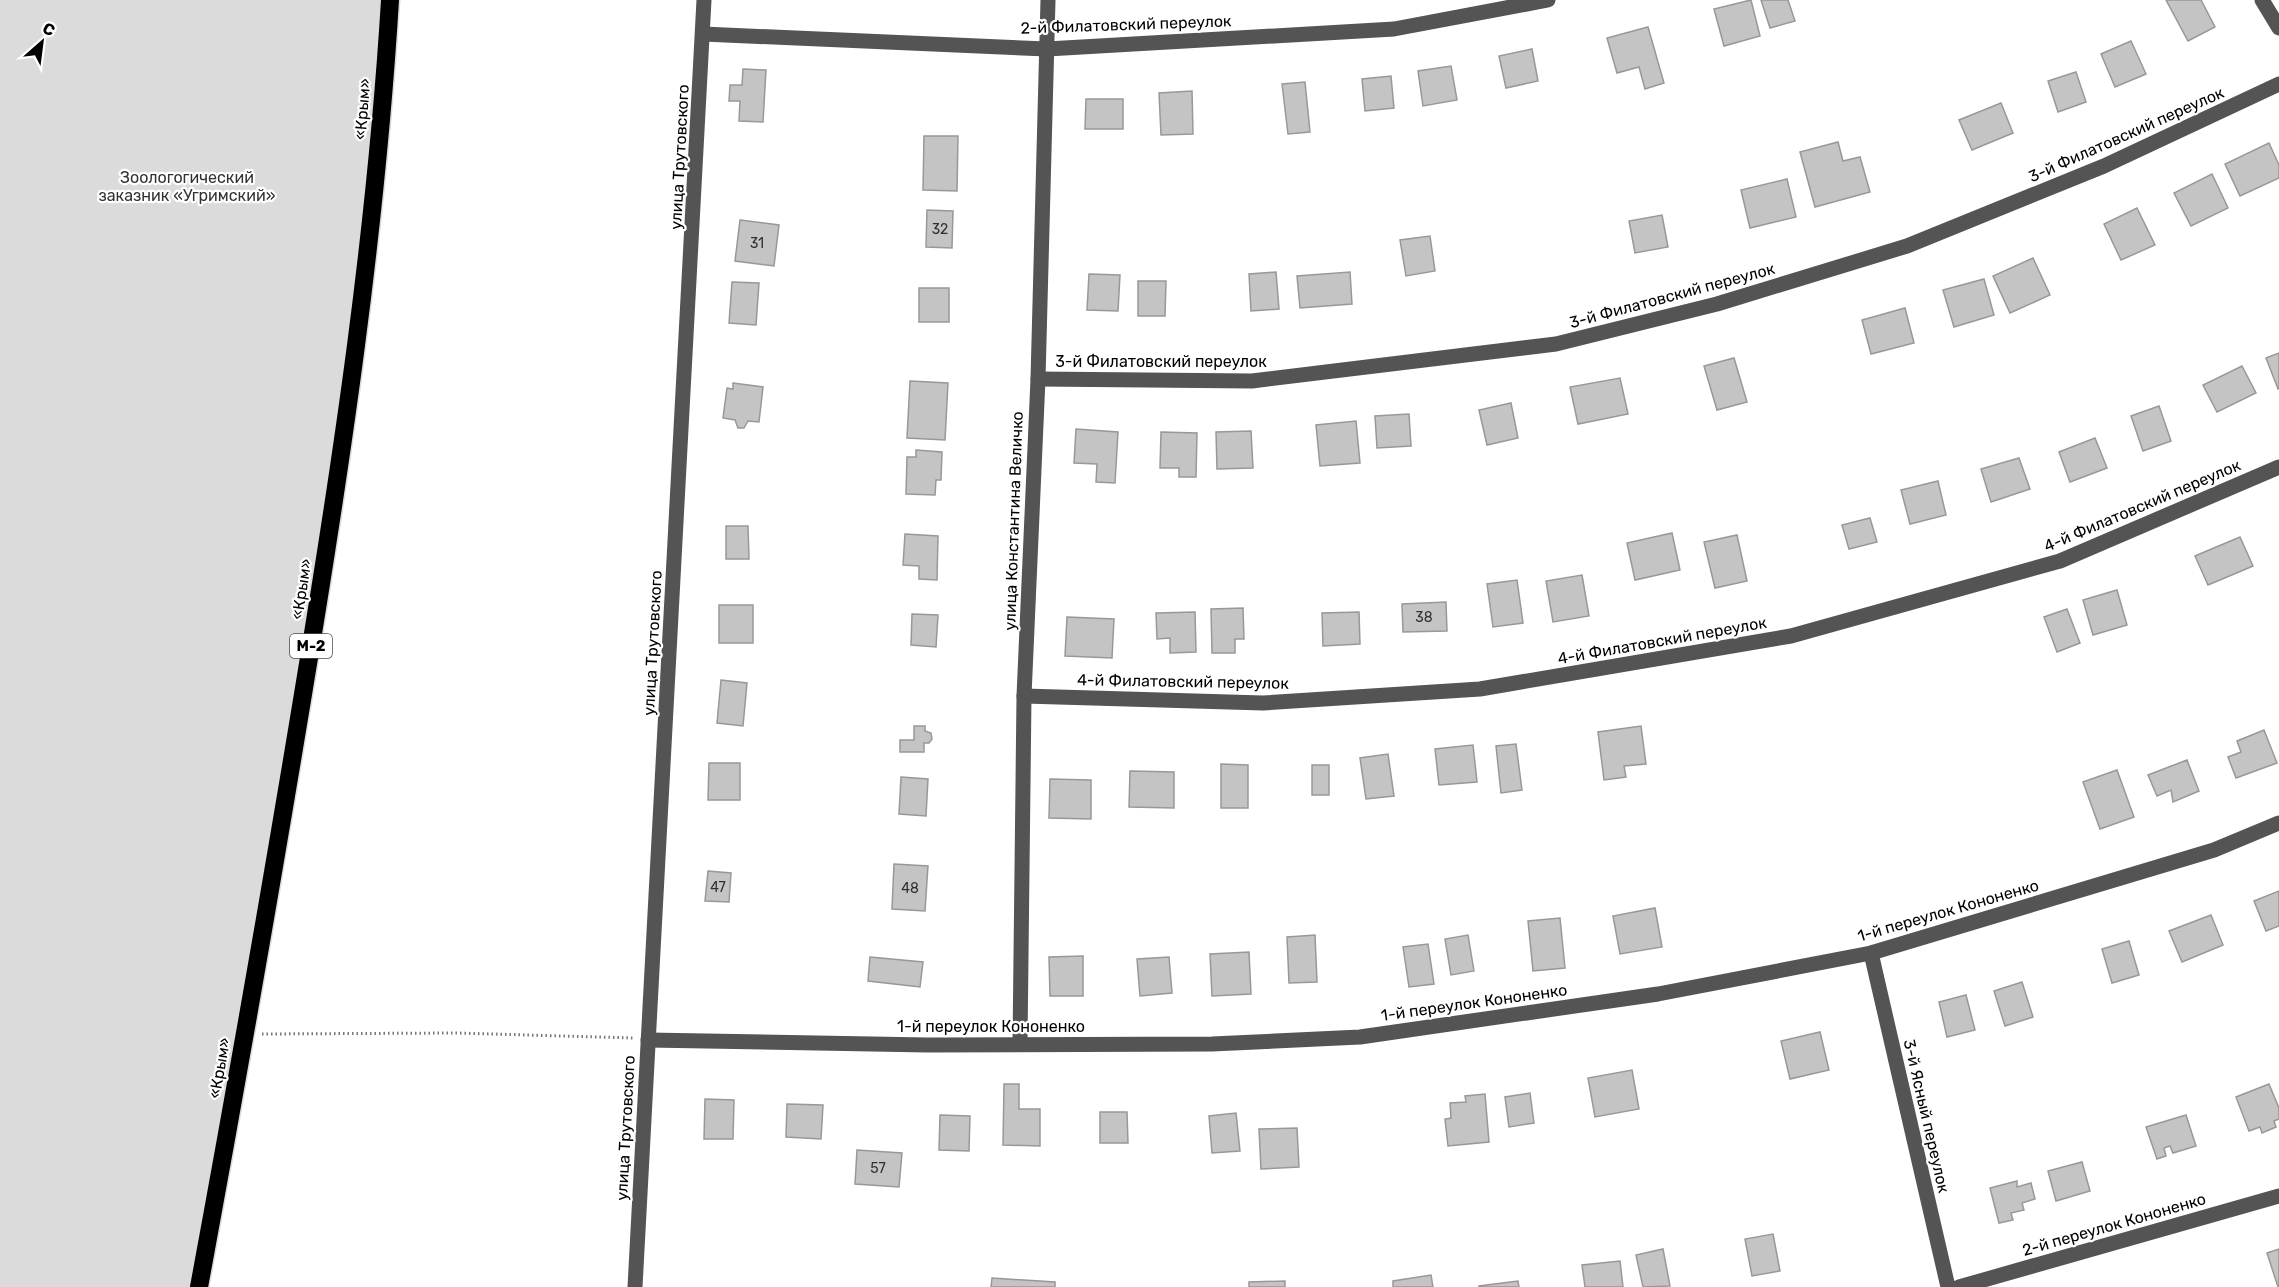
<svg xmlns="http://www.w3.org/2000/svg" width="2279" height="1287" font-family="Rubik,sans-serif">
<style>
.green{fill:#dbdbdb}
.building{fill:#c4c4c4;stroke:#989898;stroke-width:1.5}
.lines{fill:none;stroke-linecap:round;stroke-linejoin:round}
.highway-casing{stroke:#dbdbdb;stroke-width:21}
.path{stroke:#767676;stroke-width:3;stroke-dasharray:1.5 3;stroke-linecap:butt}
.minor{stroke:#545454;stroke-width:15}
.highway{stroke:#000;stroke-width:18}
.labels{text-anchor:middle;stroke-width:4.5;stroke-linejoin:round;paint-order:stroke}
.number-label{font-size:14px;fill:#313131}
.shield{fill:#fff;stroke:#4c4c4c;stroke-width:1.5}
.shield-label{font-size:15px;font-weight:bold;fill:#000}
.street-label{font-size:16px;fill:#000;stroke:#fff}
.park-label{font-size:16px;fill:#323232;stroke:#fff}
</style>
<rect width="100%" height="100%" fill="#fff"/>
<polygon class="green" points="0,0 390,0 368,253 199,1287 0,1287"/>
<g class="building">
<polygon points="1751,0 1760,36 1724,46 1714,9"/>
<polygon points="1761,0 1788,0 1795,21 1770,28"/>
<polygon points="2166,0 2201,0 2215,27 2188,41"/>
<polygon points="1648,27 1664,83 1645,89 1639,67 1617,73 1607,38"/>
<polygon points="2131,41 2146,74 2115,87 2101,54"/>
<polygon points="1532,49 1538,81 1506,88 1499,56"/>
<polygon points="1451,66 1457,100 1423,106 1418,71"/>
<polygon points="743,69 766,70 763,122 739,121 740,101 729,101 730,85 742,85"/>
<polygon points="2076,72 2086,102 2058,112 2048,81"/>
<polygon points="1391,76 1394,108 1365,111 1362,79"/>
<polygon points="1305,82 1310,132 1288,134 1282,84"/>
<polygon points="1192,91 1193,134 1161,135 1159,93"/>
<polygon points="1086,99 1123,99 1123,129 1085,129"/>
<polygon points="2001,103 2013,133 1972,150 1959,120"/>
<polygon points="924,136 958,136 957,191 923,190"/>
<polygon points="1838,142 1843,161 1860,157 1870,192 1815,207 1800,152"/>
<polygon points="2269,143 2279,165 2279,178 2240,196 2225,164"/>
<polygon points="2212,174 2228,208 2191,226 2174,193"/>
<polygon points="1787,179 1796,217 1750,228 1741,190"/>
<polygon points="2137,208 2155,245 2121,260 2104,224"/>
<polygon points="927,210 953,211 952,248 926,247"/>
<polygon points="1662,215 1668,247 1635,253 1629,221"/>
<polygon points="740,220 779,225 774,266 735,261"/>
<polygon points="1430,236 1435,271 1406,276 1400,240"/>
<polygon points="2033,258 2050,295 2010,313 1993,276"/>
<polygon points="1276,272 1279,309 1251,311 1249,274"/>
<polygon points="1350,272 1352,304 1300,308 1297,276"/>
<polygon points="1089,274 1120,275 1118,311 1087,310"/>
<polygon points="1984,279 1994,315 1954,327 1943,290"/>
<polygon points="1138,281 1166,281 1165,316 1138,316"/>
<polygon points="732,282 759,283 756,325 729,323"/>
<rect x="919" y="288" width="30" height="34"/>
<polygon points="1905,308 1914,343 1871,354 1862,320"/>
<polygon points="2279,353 2279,388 2278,389 2266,358"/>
<polygon points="1734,358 1747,402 1717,410 1704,366"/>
<polygon points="2242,366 2256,393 2217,412 2203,385"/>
<polygon points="1620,378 1628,414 1578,424 1570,387"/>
<polygon points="910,381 948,383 945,440 907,438"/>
<polygon points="733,383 763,387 759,422 748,421 744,428 738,428 735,420 723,418 727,388 733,389"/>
<polygon points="1511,403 1518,438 1487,445 1479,410"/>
<polygon points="2159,406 2171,441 2143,451 2131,416"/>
<polygon points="1409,414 1411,446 1377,448 1375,416"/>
<polygon points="1356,421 1360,463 1320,466 1316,425"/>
<polygon points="1076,429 1118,432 1115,483 1096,482 1097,464 1074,463"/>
<polygon points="1251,431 1253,468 1217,469 1216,432"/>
<polygon points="1161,432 1197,433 1196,477 1179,477 1179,468 1160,468"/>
<polygon points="2095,438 2107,468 2070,482 2059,452"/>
<polygon points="916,450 942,452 941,480 936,480 935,495 906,494 907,457 916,457"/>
<polygon points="2019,458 2030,489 1991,502 1981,469"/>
<polygon points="1938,481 1946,515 1910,524 1901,490"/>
<polygon points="1870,518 1877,542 1849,549 1842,525"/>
<polygon points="726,526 748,526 749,559 726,559"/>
<polygon points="1672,533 1680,570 1635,580 1627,543"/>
<polygon points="905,534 938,536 937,580 919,579 919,566 903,565"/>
<polygon points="1737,535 1747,581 1715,588 1704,542"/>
<polygon points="2240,537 2253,566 2208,585 2195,556"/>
<polygon points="1582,575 1589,616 1553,622 1546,581"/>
<polygon points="1517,580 1523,623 1493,627 1487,584"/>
<polygon points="2117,590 2127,625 2093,635 2083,600"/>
<polygon points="1446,602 1447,631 1403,632 1402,604"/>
<rect x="719" y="605" width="34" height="38"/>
<polygon points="1243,608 1244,639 1235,639 1235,653 1212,653 1211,609"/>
<polygon points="2067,609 2080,643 2057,652 2044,617"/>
<polygon points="1195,612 1196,652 1170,653 1170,638 1157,639 1156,613"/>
<polygon points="1359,612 1360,644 1323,646 1322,613"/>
<polygon points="912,614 938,615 936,647 911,645"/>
<polygon points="1067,617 1114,619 1112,658 1065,656"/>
<polygon points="721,680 747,683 743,726 717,723"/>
<polygon points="914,726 925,726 925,731 931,733 932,739 929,743 924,743 924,752 900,752 900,740 914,740"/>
<polygon points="1641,726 1646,764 1624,766 1626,777 1604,780 1598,732"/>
<polygon points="2264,730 2277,763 2236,778 2228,757 2241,752 2237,741"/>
<polygon points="1516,744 1522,790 1501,793 1496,746"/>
<polygon points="1473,745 1477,782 1439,785 1435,749"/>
<polygon points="1388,754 1394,796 1366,799 1360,758"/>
<polygon points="2187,760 2199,791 2173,802 2171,790 2157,796 2148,775"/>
<polygon points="709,763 740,763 740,800 708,800"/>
<polygon points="1221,764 1248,765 1248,808 1221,808"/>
<rect x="1312" y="765" width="17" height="30"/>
<polygon points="2117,770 2134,817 2100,829 2083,782"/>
<polygon points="1130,771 1174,772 1174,808 1129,807"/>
<polygon points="901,777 928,779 926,816 899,814"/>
<polygon points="1050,779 1091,780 1091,819 1049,818"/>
<polygon points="894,864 928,866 925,911 892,909"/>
<polygon points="708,871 731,873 729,902 705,901"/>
<polygon points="2279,891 2279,926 2266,931 2254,901"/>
<polygon points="1655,908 1662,947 1620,954 1613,916"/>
<polygon points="2211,915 2223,945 2182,962 2169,931"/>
<polygon points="1560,918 1565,968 1533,971 1528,921"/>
<polygon points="1315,935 1317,982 1289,983 1287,937"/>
<polygon points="1468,935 1474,971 1451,975 1445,939"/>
<polygon points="2129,941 2139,975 2112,983 2102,949"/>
<polygon points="1428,944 1434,984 1409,987 1403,947"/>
<polygon points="1249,952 1251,994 1212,996 1210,954"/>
<polygon points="1083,956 1083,996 1050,996 1049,957"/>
<polygon points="870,957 923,962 920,987 868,981"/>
<polygon points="1169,957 1172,993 1140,996 1137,959"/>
<polygon points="2022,982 2033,1017 2005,1026 1994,991"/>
<polygon points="1966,995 1975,1030 1947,1037 1939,1002"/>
<polygon points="1820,1032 1829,1070 1790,1079 1781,1041"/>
<polygon points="1632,1070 1639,1109 1595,1117 1588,1078"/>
<polygon points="1004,1084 1019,1084 1019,1109 1040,1109 1040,1146 1003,1145"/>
<polygon points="2269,1084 2279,1108 2279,1119 2274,1121 2276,1127 2262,1133 2260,1127 2249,1131 2236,1097"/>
<polygon points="1530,1093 1534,1123 1509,1127 1505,1097"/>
<polygon points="1485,1094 1489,1142 1448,1146 1445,1119 1451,1118 1450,1103 1466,1102 1465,1096"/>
<polygon points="705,1099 734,1100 733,1139 704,1139"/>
<polygon points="787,1104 823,1105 821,1139 786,1137"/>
<polygon points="1100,1112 1127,1112 1128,1143 1100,1143"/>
<polygon points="1236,1113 1240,1151 1212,1153 1209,1116"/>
<polygon points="940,1115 970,1116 969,1151 939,1150"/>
<polygon points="2186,1115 2196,1146 2173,1153 2170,1146 2164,1148 2166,1156 2157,1159 2146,1127"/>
<polygon points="1297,1128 1299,1167 1261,1169 1259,1129"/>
<polygon points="857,1150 902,1153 899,1187 855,1184"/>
<polygon points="2082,1162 2090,1191 2056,1201 2048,1171"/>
<polygon points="2017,1181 2017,1187 2031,1183 2035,1199 2022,1203 2024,1210 2011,1213 2013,1220 1999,1223 1990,1188"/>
<polygon points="1773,1234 1780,1271 1752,1276 1745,1239"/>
<polygon points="1663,1249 1670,1286 1643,1287 1636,1255"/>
<polygon points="2279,1249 2279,1287 2278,1287 2267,1253"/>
<polygon points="1620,1261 1623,1287 1585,1287 1582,1265"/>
<polygon points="1431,1275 1433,1287 1393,1287 1393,1281"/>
<polygon points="992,1278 1055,1282 1055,1287 991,1287"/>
<polygon points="1285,1281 1285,1287 1249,1287 1249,1282"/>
<polygon points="1518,1281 1519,1287 1479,1287 1479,1286"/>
</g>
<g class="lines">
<defs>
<path id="highway" d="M 199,1287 C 236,1087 271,888 304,688 C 342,460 376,231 390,0"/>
</defs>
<use href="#highway" class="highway-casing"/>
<polyline class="path" points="262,1034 457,1033 633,1038"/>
<g class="minor">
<polyline points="2262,0 2279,28"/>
<polyline points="703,34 1047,49 1394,29 1548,0"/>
<polyline points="1038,379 1252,381 1556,344 1717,304 1907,246 2104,166 2279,84"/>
<polyline points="1024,696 1263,703 1480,689 1791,636 2060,561 2279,467"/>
<polyline points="1871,953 1948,1287"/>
<polyline points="648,1040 927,1045 1212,1044 1360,1037 1658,994 1871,953 2214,850 2279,823"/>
<polyline points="1020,1044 1024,696 1038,379 1048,0"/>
<polyline points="635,1287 704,0"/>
<polyline points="1959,1287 2279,1196"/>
</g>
<use href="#highway" class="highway"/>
</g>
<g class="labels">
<g class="number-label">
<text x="940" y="234">32</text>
<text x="757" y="248">31</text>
<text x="1424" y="622">38</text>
<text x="718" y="892">47</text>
<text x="910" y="893">48</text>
<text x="878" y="1173">57</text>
</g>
<rect class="shield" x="290" y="634" width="42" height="24" rx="4.5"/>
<g class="shield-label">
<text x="311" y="651">М-2</text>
</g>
<g class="street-label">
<text transform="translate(1126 24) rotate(-2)" y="6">2-й Филатовский переулок</text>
<text transform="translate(362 109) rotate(-85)" y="6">«Крым»</text>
<text transform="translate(2126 134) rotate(-24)" y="6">3-й Филатовский переулок</text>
<text transform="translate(679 157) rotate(-87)" y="6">улица Трутовского</text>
<text transform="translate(1672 295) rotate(-15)" y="6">3-й Филатовский переулок</text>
<text x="1161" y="367">3-й Филатовский переулок</text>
<text transform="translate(2142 505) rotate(-23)" y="6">4-й Филатовский переулок</text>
<text transform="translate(1013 521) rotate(-88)" y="6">улица Константина Величко</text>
<text transform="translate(301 589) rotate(-81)" y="6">«Крым»</text>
<text transform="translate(1662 640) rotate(-10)" y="6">4-й Филатовский переулок</text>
<text transform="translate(652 643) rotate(-87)" y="6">улица Трутовского</text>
<text transform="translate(1183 681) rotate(1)" y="6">4-й Филатовский переулок</text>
<text transform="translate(1948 910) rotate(-16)" y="6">1-й переулок Кононенко</text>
<text transform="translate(1474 1002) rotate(-8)" y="6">1-й переулок Кононенко</text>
<text x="991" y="1032">1-й переулок Кононенко</text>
<text transform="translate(219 1068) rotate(-80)" y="6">«Крым»</text>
<text transform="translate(1927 1116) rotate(77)" y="6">3-й Ясный переулок</text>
<text transform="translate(625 1128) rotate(-87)" y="6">улица Трутовского</text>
<text transform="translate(2114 1224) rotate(-16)" y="6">2-й переулок Кононенко</text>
</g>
<g class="park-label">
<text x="187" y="183">Зоологогический<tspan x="187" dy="18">заказник «Угримский»</tspan></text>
</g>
</g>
<g transform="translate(42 42) rotate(28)" stroke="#ffffff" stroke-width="4.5" paint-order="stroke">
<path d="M0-4.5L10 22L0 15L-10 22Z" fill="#000000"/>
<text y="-9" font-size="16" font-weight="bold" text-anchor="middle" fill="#000000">С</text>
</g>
</svg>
